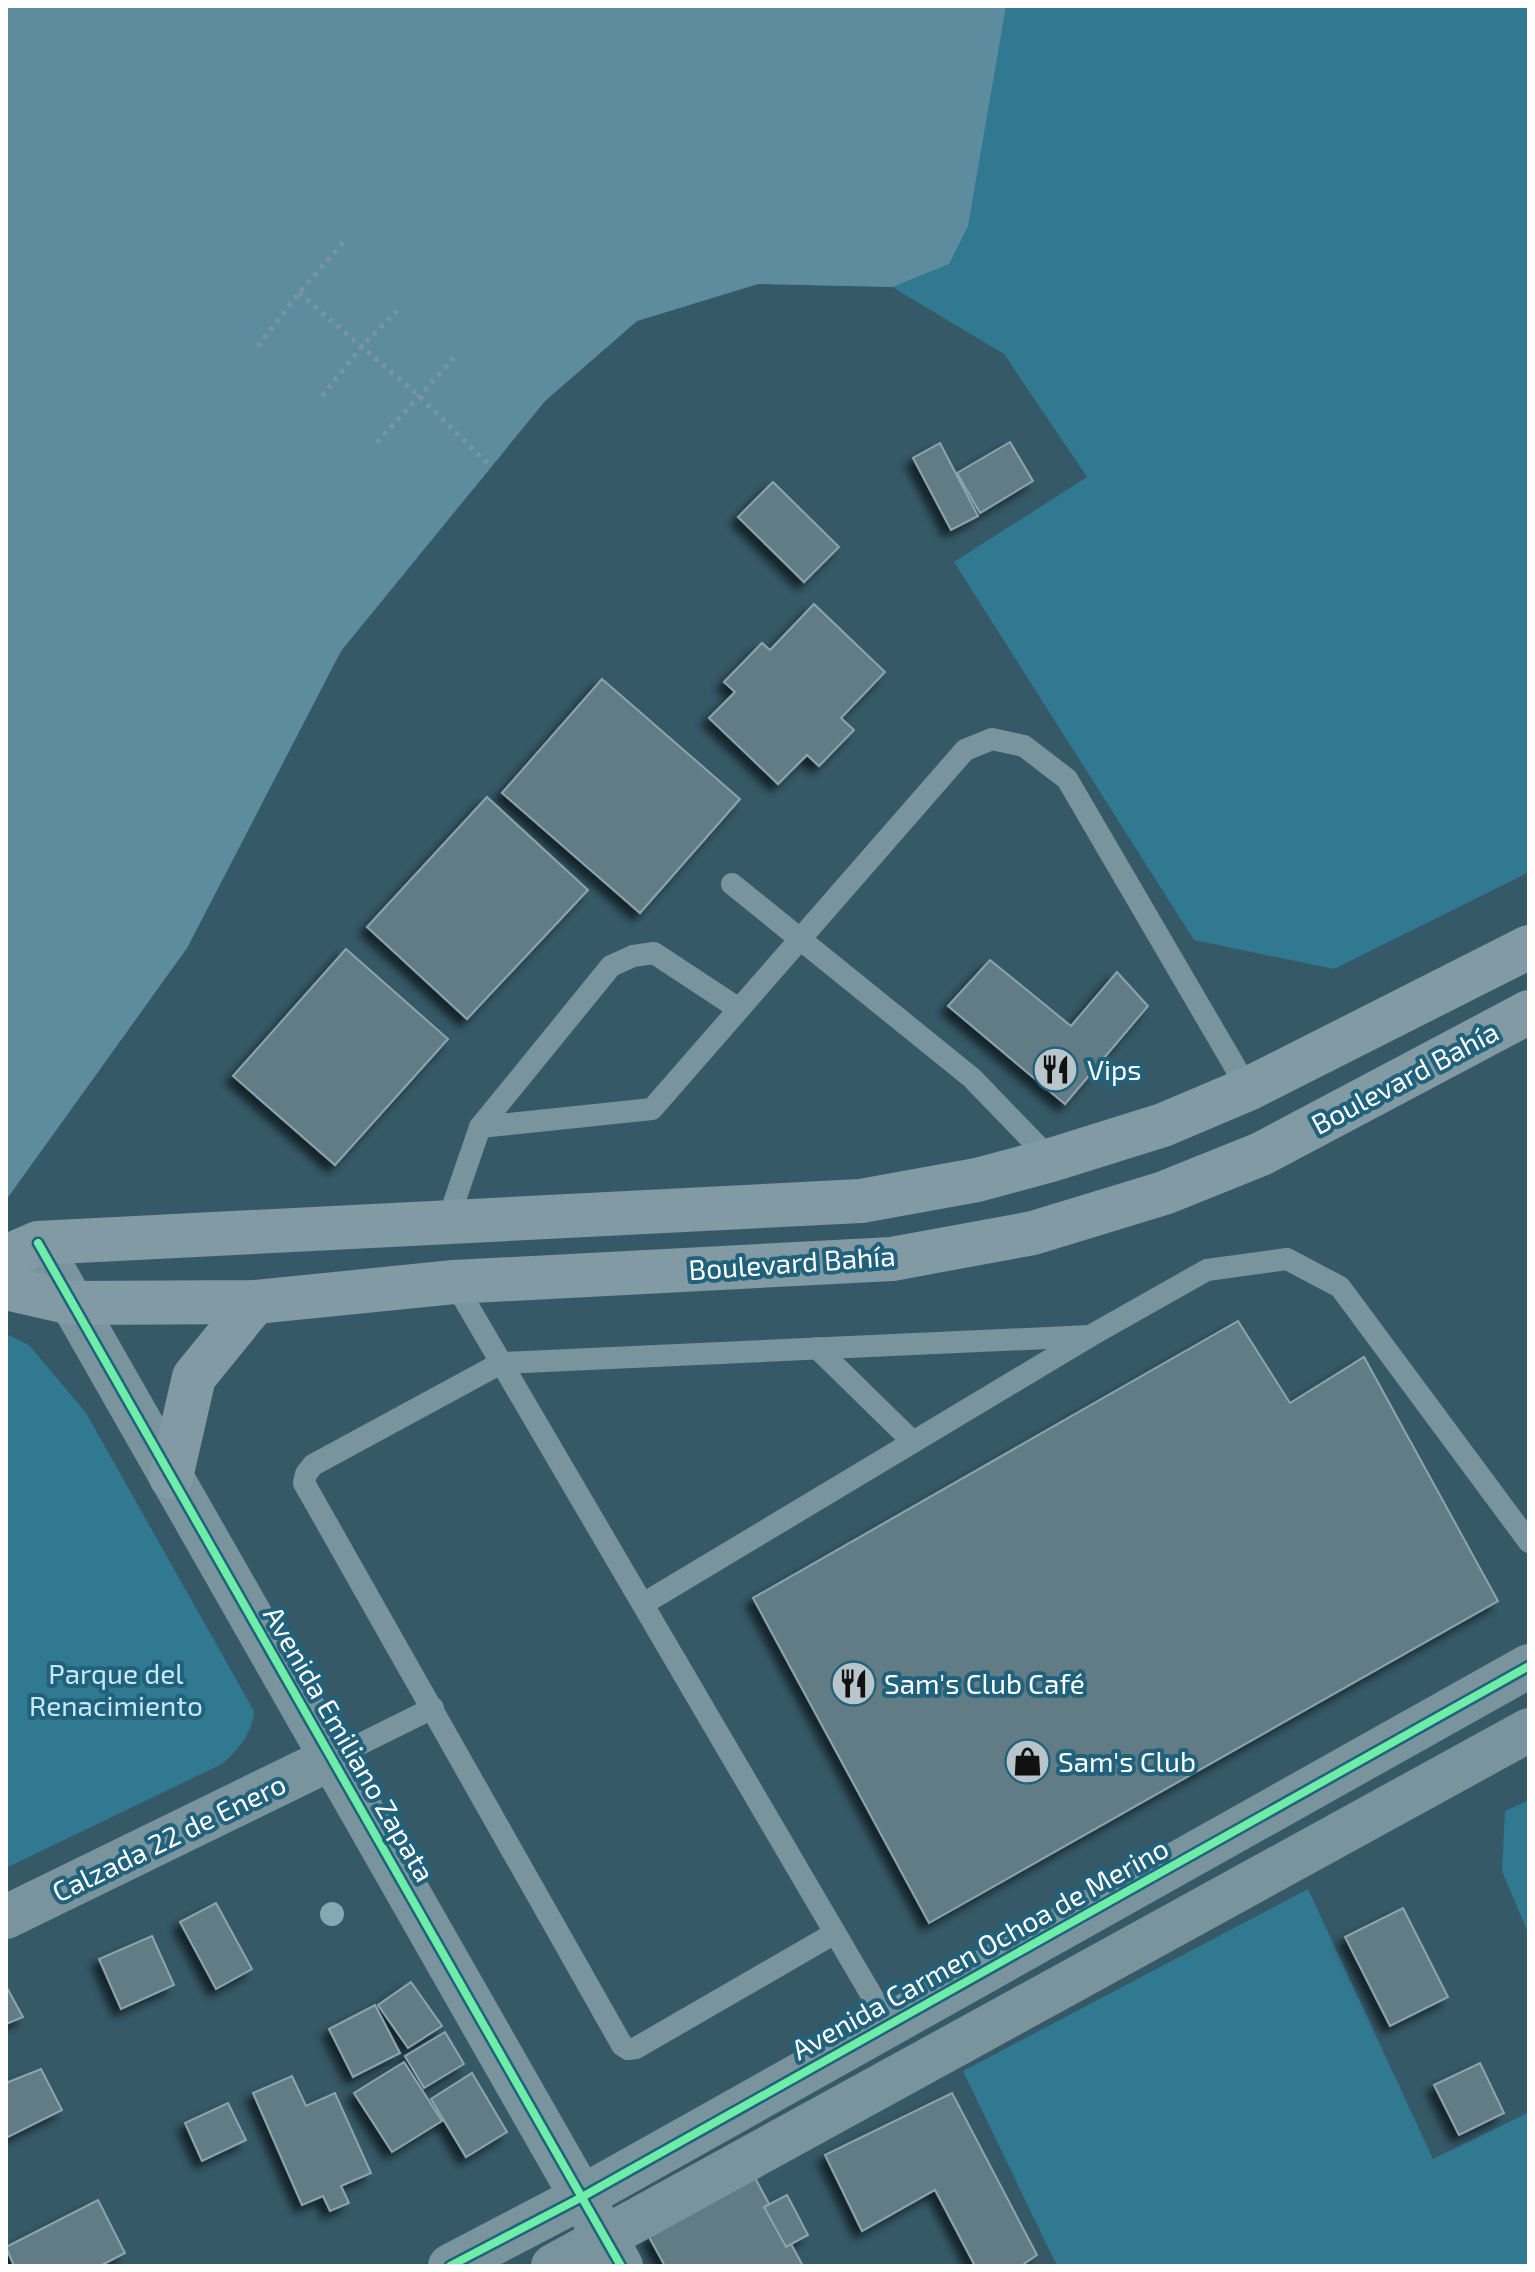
<svg xmlns="http://www.w3.org/2000/svg" width="1535" height="2272" font-family="'Exo 2',sans-serif">
<style>
.green{fill:#317891}
.water{fill:#5d8c9f}
.building{fill:#627c86;stroke:#8da4ad;stroke-width:2;filter:url(#shadow)}
.lines{fill:none;stroke-linecap:round;stroke-linejoin:round}
.path{stroke:#7a949e;stroke-width:5;stroke-dasharray:4 6;stroke-linecap:butt}
.lane{stroke:#7a949e;stroke-width:22}
.street{stroke:#7a949e;stroke-width:44}
.secondary{stroke:#819aa3;stroke-width:44}
.cycleway-casing{stroke:#20627c;stroke-width:13}
.cycleway{stroke:#6deda7;stroke-width:8}
.tree{fill:#85a8b5}
.labels{text-anchor:middle;stroke-width:8;stroke-linejoin:round;paint-order:stroke}
.poi-label{font-size:28px;fill:#fff;stroke:#20627c;text-anchor:start}
.street-label{font-size:28px;fill:#fff;stroke:#20627c}
.park-label{font-size:28px;fill:#c6e9f5;stroke:#20627c}
</style>
<defs>
<filter id="shadow"><feDropShadow dx="-7" dy="7" stdDeviation="4" flood-color="#0009"/></filter>
</defs>
<rect width="100%" height="100%" fill="#355967"/>
<g class="green">
<polygon points="6,6 1529,6 1529,872 1334,969 1194,940 954,562 1087,477 1004,354 892,287 758,284 637,321 545,401 341,651 187,948 6,1200"/>
<path d="M 6,1334 L 29,1345 L 86,1413 L 254,1711 C 253,1732 238,1750 222,1764 L 6,1868 Z"/>
<polygon points="1529,1800 1529,1935 1502,1871 1505,1811"/>
<polygon points="1308,1889 1433,2159 1529,2112 1529,2266 1057,2266 963,2071"/>
</g>
<polygon class="water" points="6,6 1006,6 968,226 949,264 892,287 758,284 637,321 545,401 341,651 187,948 6,1200"/>
<g class="building">
<polygon points="1010,442 1033,481 980,513 957,473"/>
<polygon points="940,443 978,516 951,530 913,458"/>
<polygon points="773,482 839,547 804,582 738,517"/>
<polygon points="814,604 885,672 841,718 854,730 819,766 807,755 778,784 709,718 735,692 724,682 762,643 770,650"/>
<polygon points="602,679 740,799 640,913 502,793"/>
<polygon points="487,797 588,890 467,1019 367,927"/>
<polygon points="346,949 448,1039 335,1165 233,1076"/>
<polygon points="990,960 1071,1026 1117,972 1148,1006 1065,1104 948,1006"/>
<polygon points="1238,1321 1290,1403 1364,1357 1498,1601 929,1923 753,1598"/>
<polygon points="216,1903 252,1969 216,1989 180,1922"/>
<polygon points="1403,1908 1448,1997 1390,2026 1345,1937"/>
<polygon points="152,1936 174,1985 121,2009 99,1959"/>
<polygon points="411,1982 442,2026 408,2048 378,2005"/>
<polygon points="6,1986 23,2017 6,2024"/>
<polygon points="375,2005 400,2053 353,2077 329,2029"/>
<polygon points="445,2032 464,2064 424,2088 405,2056"/>
<polygon points="404,2062 442,2121 392,2152 354,2093"/>
<polygon points="1480,2063 1504,2113 1459,2135 1434,2085"/>
<polygon points="41,2069 62,2110 6,2138 6,2083"/>
<polygon points="472,2073 507,2132 466,2157 431,2099"/>
<polygon points="292,2076 306,2106 335,2093 371,2173 341,2186 349,2203 330,2211 323,2196 302,2205 253,2093"/>
<polygon points="952,2093 1037,2255 1021,2266 975,2266 935,2190 862,2231 825,2155"/>
<polygon points="228,2103 246,2140 202,2161 185,2123"/>
<polygon points="755,2178 803,2266 665,2266 649,2237"/>
<polygon points="787,2195 808,2235 786,2247 764,2207"/>
<polygon points="98,2200 125,2253 100,2266 14,2266 6,2247"/>
</g>
<g class="lines">
<g class="path">
<polyline points="299,293 419,396 491,467"/>
<polyline points="258,346 299,293 346,239"/>
<polyline points="322,396 362,346 401,307"/>
<polyline points="377,442 456,356"/>
</g>
<g class="lane">
<polyline points="732,884 972,1078 1051,1160"/>
<polyline points="480,1127 652,1109 965,750 992,739 1024,746 1067,779 1248,1089"/>
<polyline points="448,1220 480,1127 611,966 633,956 654,953 739,1009"/>
<polyline points="454,1282 889,2025"/>
<polyline points="817,1348 913,1442"/>
<polyline points="643,1604 1090,1336 1207,1270 1287,1259 1340,1287 1529,1542"/>
<polyline points="332,1758 433,1708"/>
<polyline points="835,1933 636,2048 628,2049 622,2045 304,1483 306,1474 313,1465 501,1363 1090,1336"/>
</g>
<g class="street">
<polyline points="38,1243 621,2266"/>
<polyline points="6,1917 332,1758"/>
<polyline points="450,2266 582,2197 1529,1666"/>
<polyline points="553,2266 1529,1730"/>
</g>
<g class="secondary">
<polyline points="6,1257 38,1243 861,1201 977,1180 1051,1160 1163,1125 1248,1089 1529,947"/>
<polyline points="6,1288 72,1303 255,1302 454,1282 892,1259 1033,1233 1164,1193 1261,1154 1529,1012"/>
<polyline points="171,1477 194,1377 255,1302"/>
</g>
<defs>
<g id="cycleway">
<polyline points="38,1243 621,2266"/>
<polyline points="450,2266 582,2197 1529,1666"/>
</g>
</defs>
<use href="#cycleway" class="cycleway-casing"/>
<use href="#cycleway" class="cycleway"/>
</g>
<circle class="tree" cx="332" cy="1914" r="12"/>
<defs>
<symbol id="restaurant-disc" viewBox="-11 -11 22 22"><circle r="9.5" fill="#b8c5ca" stroke="#20627c"/><path d="M-5-6h1v4h1v-4h1v4h1v-4h1v5L-1.5 .5V6h-2V.5L-5-1ZM5-6V6H3V1.5H1.5Q1.5-4 5-6Z" fill="#111"/></symbol>
<symbol id="shop-disc" viewBox="-11 -11 22 22"><circle r="9.5" fill="#b8c5ca" stroke="#20627c"/><path d="M-5-2.5h2.3a2.7 3.5 0 0 1 5.4 0H5L5.5 6h-11ZM-1.5-2.5h3a1.5 2.3 0 0 0-3 0Z" fill="#111"/></symbol>
</defs>
<g fill-rule="evenodd">
<use href="#restaurant-disc" x="1030" y="1044" width="51" height="51"/>
<use href="#restaurant-disc" x="828" y="1658" width="51" height="51"/>
<use href="#shop-disc" x="1002" y="1736" width="51" height="51"/>
</g>
<g class="labels">
<g class="poi-label">
<text x="1087" y="1080">Vips</text>
<text x="884" y="1694">Sam's Club Café</text>
<text x="1058" y="1772">Sam's Club</text>
</g>
<g class="street-label">
<text transform="translate(1405 1078) rotate(-28)" y="10">Boulevard Bahía</text>
<text transform="translate(792 1263) rotate(-4)" y="10">Boulevard Bahía</text>
<text transform="translate(349 1744) rotate(60)" y="10">Avenida Emiliano Zapata</text>
<text transform="translate(169 1838) rotate(-26)" y="10">Calzada 22 de Enero</text>
<text transform="translate(980 1949) rotate(-29)" y="10">Avenida Carmen Ochoa de Merino</text>
</g>
<g class="park-label">
<text x="116" y="1684">Parque del<tspan x="116" dy="32">Renacimiento</tspan></text>
</g>
</g>
<rect width="1535" height="2272" fill="none" stroke="#ffffff" stroke-width="16"/>
</svg>
